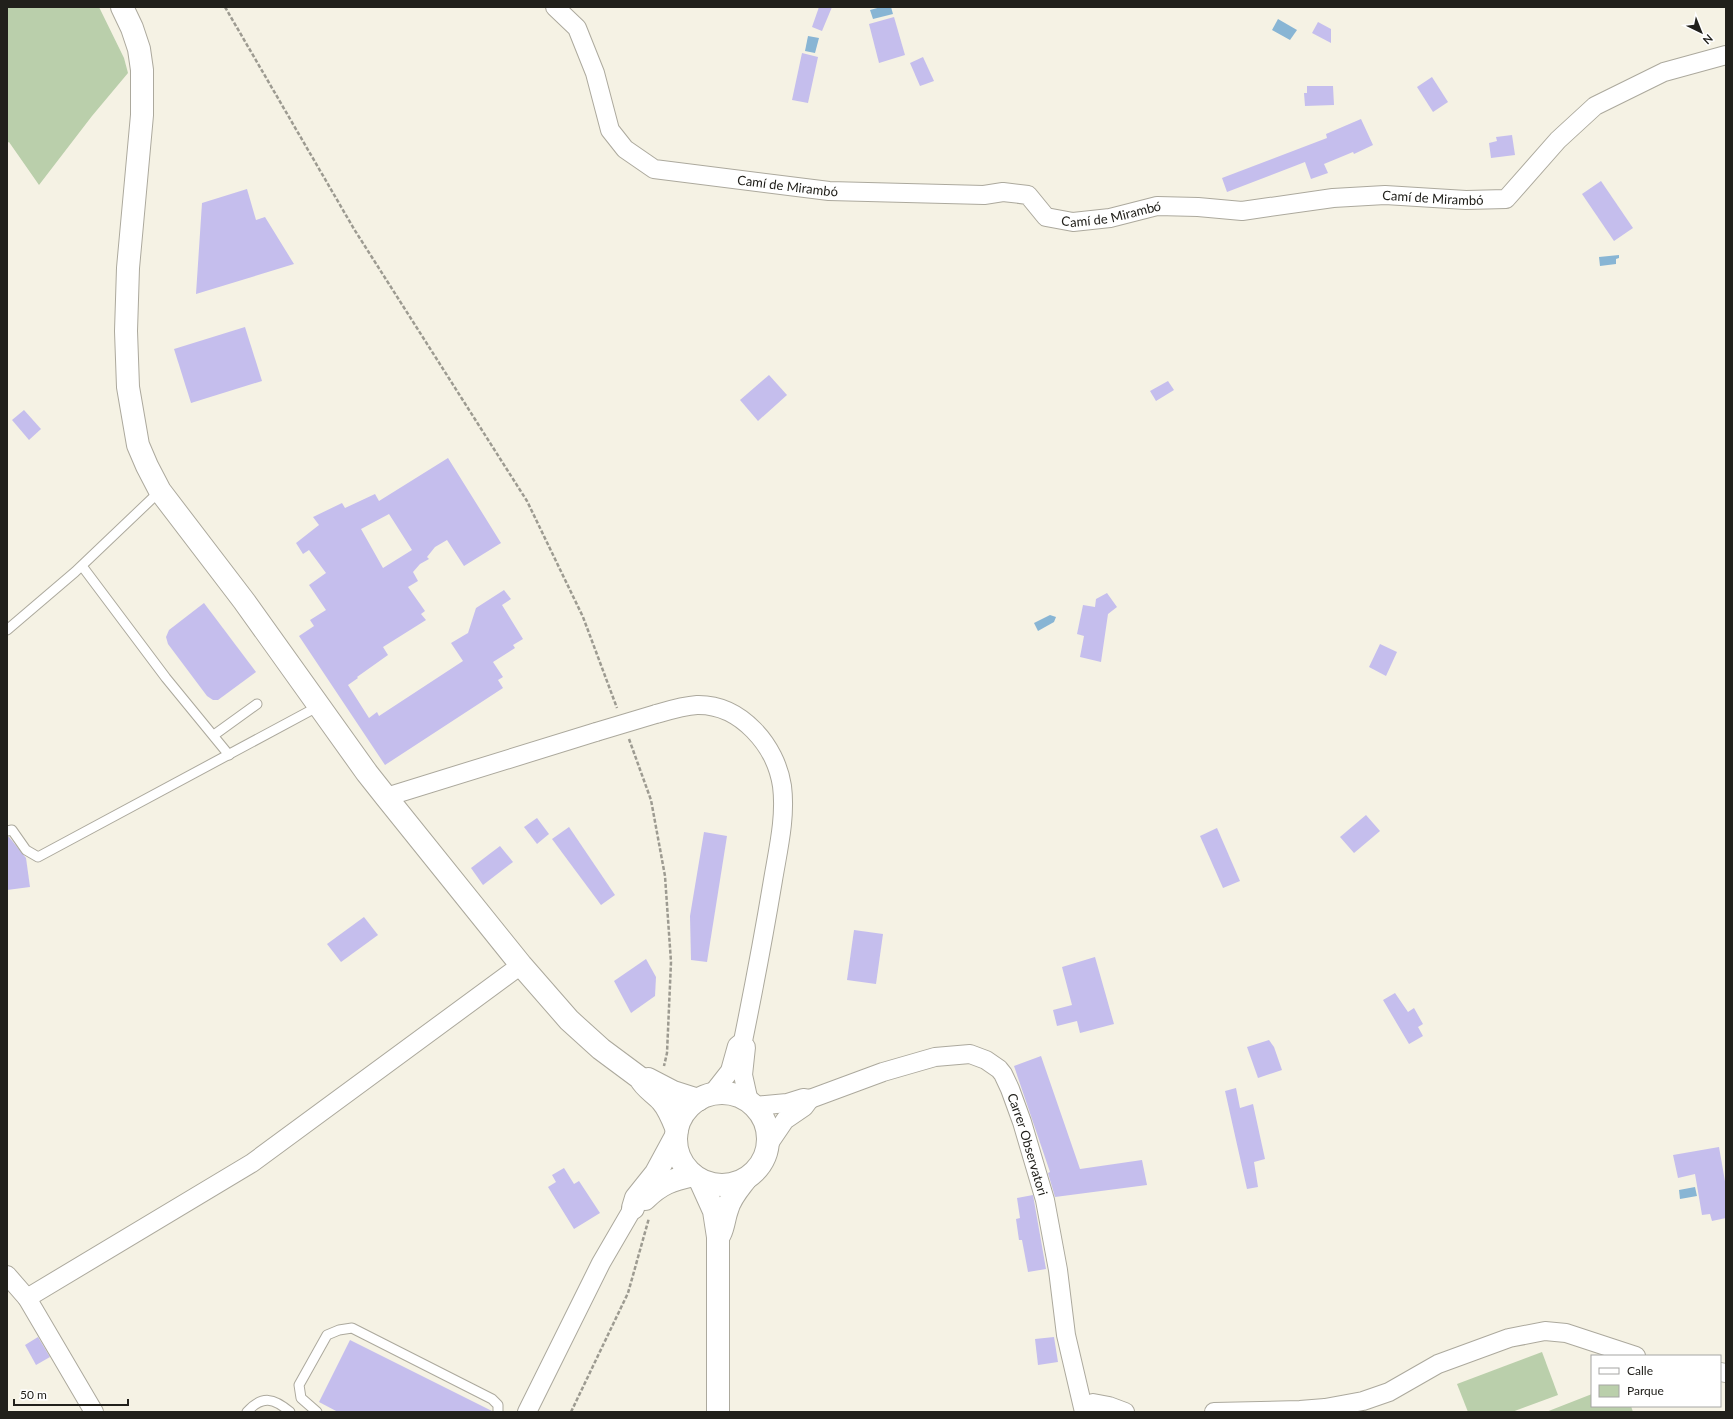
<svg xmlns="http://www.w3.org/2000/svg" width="1733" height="1419" font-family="Lato,sans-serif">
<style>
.green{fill:#bacfab}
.water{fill:#88b5d4}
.building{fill:#c5beed;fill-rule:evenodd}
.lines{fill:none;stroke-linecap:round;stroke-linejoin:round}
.service-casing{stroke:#aca99d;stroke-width:11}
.minor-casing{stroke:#aca99d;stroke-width:20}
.tertiary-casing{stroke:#aca99d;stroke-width:24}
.path{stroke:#9d9b91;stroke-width:2.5;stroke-dasharray:4 2;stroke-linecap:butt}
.service{stroke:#fff;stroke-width:9}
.minor{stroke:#fff;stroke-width:18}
.tertiary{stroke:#fff;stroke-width:22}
.minor-bridge-casing{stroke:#aca99d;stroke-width:20;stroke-linecap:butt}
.minor-bridge{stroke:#fff;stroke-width:18}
.labels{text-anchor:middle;stroke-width:3;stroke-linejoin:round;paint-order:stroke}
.street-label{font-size:13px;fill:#21201b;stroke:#fff}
</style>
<rect width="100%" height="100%" fill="#f5f2e4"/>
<g class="green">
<polygon points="7,7 99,7 124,58 128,73 92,116 39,185 9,142 7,143"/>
<polygon points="1542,1352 1558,1395 1512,1412 1468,1412 1457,1384"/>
<polygon points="1592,1394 1592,1406 1631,1406 1633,1412 1546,1412"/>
</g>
<g class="water">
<polygon points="881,7 891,7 893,14 873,19 870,10"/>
<polygon points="1278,19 1297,30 1290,40 1272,30"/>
<polygon points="808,36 819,38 815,53 805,51"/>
<polygon points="1619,255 1619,258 1616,259 1616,264 1600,266 1599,257"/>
<polygon points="1050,615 1056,617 1054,622 1038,631 1034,623"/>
<polygon points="1695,1187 1697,1196 1680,1199 1679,1190"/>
</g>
<g class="building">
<polygon points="819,7 832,7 822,31 812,27"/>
<polygon points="894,17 905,55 879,63 869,24"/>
<polygon points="1318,22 1331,29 1331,43 1312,33"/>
<polygon points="802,53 818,57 808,103 792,100"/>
<polygon points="923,57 934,81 920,86 910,63"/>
<polygon points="1432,77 1448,102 1433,112 1417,87"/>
<polygon points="1307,86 1333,86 1334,105 1305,106 1304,93 1307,93"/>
<polygon points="1361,119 1373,145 1354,154 1353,152 1324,164 1328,173 1311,179 1305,162 1227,192 1222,178 1327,138 1326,134"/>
<polygon points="1512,135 1515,155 1491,158 1489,143 1497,141 1496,137"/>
<polygon points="1601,181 1633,228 1614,241 1582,194"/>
<polygon points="247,189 256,220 265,217 294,264 196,294 202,203"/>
<polygon points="245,327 262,381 191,403 174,349"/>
<polygon points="769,375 787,395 758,421 740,400"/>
<polygon points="1168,381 1174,390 1156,401 1150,391"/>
<polygon points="24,410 41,429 29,440 12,420"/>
<path d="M 448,458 L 501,543 L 464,566 L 447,540 L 435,547 L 427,557 L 429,559 L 420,564 L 413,572 L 418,581 L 408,587 L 425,611 L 421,614 L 426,620 L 383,647 L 388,655 L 357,677 L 358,678 L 348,685 L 369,718 L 377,712 L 379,716 L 463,661 L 451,643 L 468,633 L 476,608 L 504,590 L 511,599 L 502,605 L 523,639 L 513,645 L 515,648 L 493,662 L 503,677 L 498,680 L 503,688 L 385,765 L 299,636 L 314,626 L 310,620 L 326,610 L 309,585 L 326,573 L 309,550 L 303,554 L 296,543 L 319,525 L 313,517 L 342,503 L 345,508 L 375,494 L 379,501 ZM 389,514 L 412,550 L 383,568 L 361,529 Z"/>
<polygon points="1107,593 1117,607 1108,614 1101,662 1080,657 1084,636 1077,634 1083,605 1095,607 1096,599"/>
<polygon points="204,603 256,672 218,700 213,700 207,696 168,644 166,637 169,630"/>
<polygon points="1380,644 1397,652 1386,676 1369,667"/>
<polygon points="1366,815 1380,831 1354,853 1340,837"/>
<polygon points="537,818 549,834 537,844 524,827"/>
<polygon points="569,827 615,895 601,905 552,839"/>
<polygon points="1217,828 1240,881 1223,888 1200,836"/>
<polygon points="704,832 727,836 707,962 691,960 690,916"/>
<polygon points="7,837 9,837 26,858 30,887 7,890"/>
<polygon points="500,846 513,862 483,885 471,868"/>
<polygon points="364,917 378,935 341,962 327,944"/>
<polygon points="854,930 883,934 876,984 847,980"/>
<polygon points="1095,957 1114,1024 1080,1033 1077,1021 1057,1026 1053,1010 1072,1005 1062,967"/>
<polygon points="646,959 656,977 655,996 631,1013 614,981"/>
<polygon points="1395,993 1408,1012 1414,1008 1423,1024 1418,1027 1423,1036 1409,1044 1383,1000"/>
<polygon points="1269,1040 1274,1047 1282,1070 1258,1078 1247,1047"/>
<polygon points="1041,1056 1080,1169 1142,1160 1147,1185 1055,1197 1048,1173 1050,1172 1014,1066"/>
<polygon points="1236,1088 1240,1108 1253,1104 1265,1159 1254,1162 1258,1187 1247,1189 1225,1091"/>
<polygon points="1719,1147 1726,1187 1726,1218 1712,1221 1710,1214 1702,1215 1695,1174 1678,1178 1673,1155"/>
<polygon points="564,1168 574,1184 579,1181 600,1213 574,1229 548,1187 556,1182 552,1175"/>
<polygon points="1033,1195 1046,1269 1028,1272 1022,1240 1019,1240 1016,1219 1020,1218 1017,1198"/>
<polygon points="38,1337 50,1357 36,1365 25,1345"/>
<polygon points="1054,1337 1058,1362 1038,1365 1035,1339"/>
<polygon points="350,1340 492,1411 492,1412 338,1412 319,1402"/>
</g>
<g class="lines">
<defs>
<g id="service">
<polyline points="82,566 166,678 229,755"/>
<polyline points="7,630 75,572 160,491"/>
<polyline points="214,735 257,704"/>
<polyline points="7,831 12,830 26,850 38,857 319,706"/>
<path d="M 247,1412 C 262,1395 274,1398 290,1412"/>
<polyline points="317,1412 301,1398 299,1385 327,1335 339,1330 352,1328 492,1399 498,1405 498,1412"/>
</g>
<g id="minor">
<path id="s1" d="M 555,7 L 577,28 L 595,73 L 610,130 L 625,149 L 654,169 L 829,191 L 984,195 L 1003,192 L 1028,195 L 1046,217 L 1073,222 L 1110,218 L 1157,206 L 1198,207 L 1242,211 L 1333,198 L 1385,195 L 1466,200 L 1506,199 L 1558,140 L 1595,106 L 1664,72 L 1726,55"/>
<path d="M 656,714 C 670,710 683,706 697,705 C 741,704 776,746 782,786 C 786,817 778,850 773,880 C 764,934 754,987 743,1041 L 737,1046 L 730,1071 L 712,1094"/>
<polyline points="386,797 596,732"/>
<polyline points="746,1047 743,1075 749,1102"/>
<path id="s2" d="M 810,1099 L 883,1072 L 935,1057 L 970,1054 L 986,1060 L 999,1069 L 1003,1074 L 1010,1089 L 1022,1122 L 1045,1200 L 1058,1270 L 1066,1335 L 1084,1412"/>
<polyline points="755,1106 787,1103 803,1098 810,1099"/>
<polyline points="768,1145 785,1120 804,1107 810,1099"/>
<polyline points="7,1275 27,1298 94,1412"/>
<polyline points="27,1298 252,1163 521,965"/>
<polyline points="1720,1372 1726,1373"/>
<polyline points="1093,1403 1109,1406 1125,1412"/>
<polyline points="527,1412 601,1263 633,1208"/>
<polyline points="1214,1412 1300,1410 1325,1408 1363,1401 1389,1392 1438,1364 1509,1338 1545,1331 1566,1333 1636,1356"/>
</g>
<g id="tertiary">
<path d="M 122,7 L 132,28 L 139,49 L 142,70 L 142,115 L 128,268 L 126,331 L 128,387 L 138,445 L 147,466 L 160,491 L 244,601 L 367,773 L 386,797 L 521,965 L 569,1020 L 601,1049 L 640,1078 C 645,1088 655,1093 662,1101 C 669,1109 673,1120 677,1130"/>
<polyline points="648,1079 673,1092 698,1100"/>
<circle cx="722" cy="1139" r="46"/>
<polyline points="700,1180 714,1211 718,1237 718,1412"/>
<path d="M 645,1199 C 661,1183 672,1180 693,1175"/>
<polyline points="633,1208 636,1198 656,1173 676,1136"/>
<path d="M 720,1234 C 724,1226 724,1218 727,1210 C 730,1198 738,1189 745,1180"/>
</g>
</defs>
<use href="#service" class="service-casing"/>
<use href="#minor" class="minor-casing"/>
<use href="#tertiary" class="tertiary-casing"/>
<g class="path">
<polyline points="225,7 354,229 527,501 583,617 617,708"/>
<polyline points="629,739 651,800 665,876 671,962 667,1053 664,1066"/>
<polyline points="571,1412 628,1293 649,1218"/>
</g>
<use href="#service" class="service"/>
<use href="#minor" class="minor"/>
<use href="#tertiary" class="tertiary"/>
<defs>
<polyline id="minor-bridge" points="596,732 656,714"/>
</defs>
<use href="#minor-bridge" class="minor-bridge-casing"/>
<use href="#minor-bridge" class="minor-bridge"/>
</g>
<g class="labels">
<g class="street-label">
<text dy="5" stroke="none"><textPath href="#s1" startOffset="332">Camí de Mirambó</textPath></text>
<text dy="5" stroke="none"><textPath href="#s1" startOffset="992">Camí de Mirambó</textPath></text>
<text dy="5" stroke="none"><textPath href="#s1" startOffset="668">Camí de Mirambó</textPath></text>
<text dy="5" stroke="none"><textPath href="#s2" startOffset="281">Carrer Observatori</textPath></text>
</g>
</g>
<rect width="1733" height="1419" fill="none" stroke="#21201b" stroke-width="16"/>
<rect x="1591" y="1355" width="130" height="52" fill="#ffffff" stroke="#a6a6a4"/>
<rect x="1599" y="1368" width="20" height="6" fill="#ffffff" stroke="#a6a6a4"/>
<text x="1627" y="1375" font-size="12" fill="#21201b">Calle</text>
<rect x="1599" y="1385" width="20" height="12" fill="#bacfab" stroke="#a6a6a4"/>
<text x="1627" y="1395" font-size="12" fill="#21201b">Parque</text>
<g transform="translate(1701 32) rotate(137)" stroke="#ffffff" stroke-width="3" paint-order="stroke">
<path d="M0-3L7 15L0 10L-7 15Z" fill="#21201b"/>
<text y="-6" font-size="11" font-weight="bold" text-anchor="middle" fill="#21201b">N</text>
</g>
<path d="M14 1399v6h114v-6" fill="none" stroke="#21201b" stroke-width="2"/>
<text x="20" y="1399" font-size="12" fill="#21201b" stroke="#ffffff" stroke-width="3" paint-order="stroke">50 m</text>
</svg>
